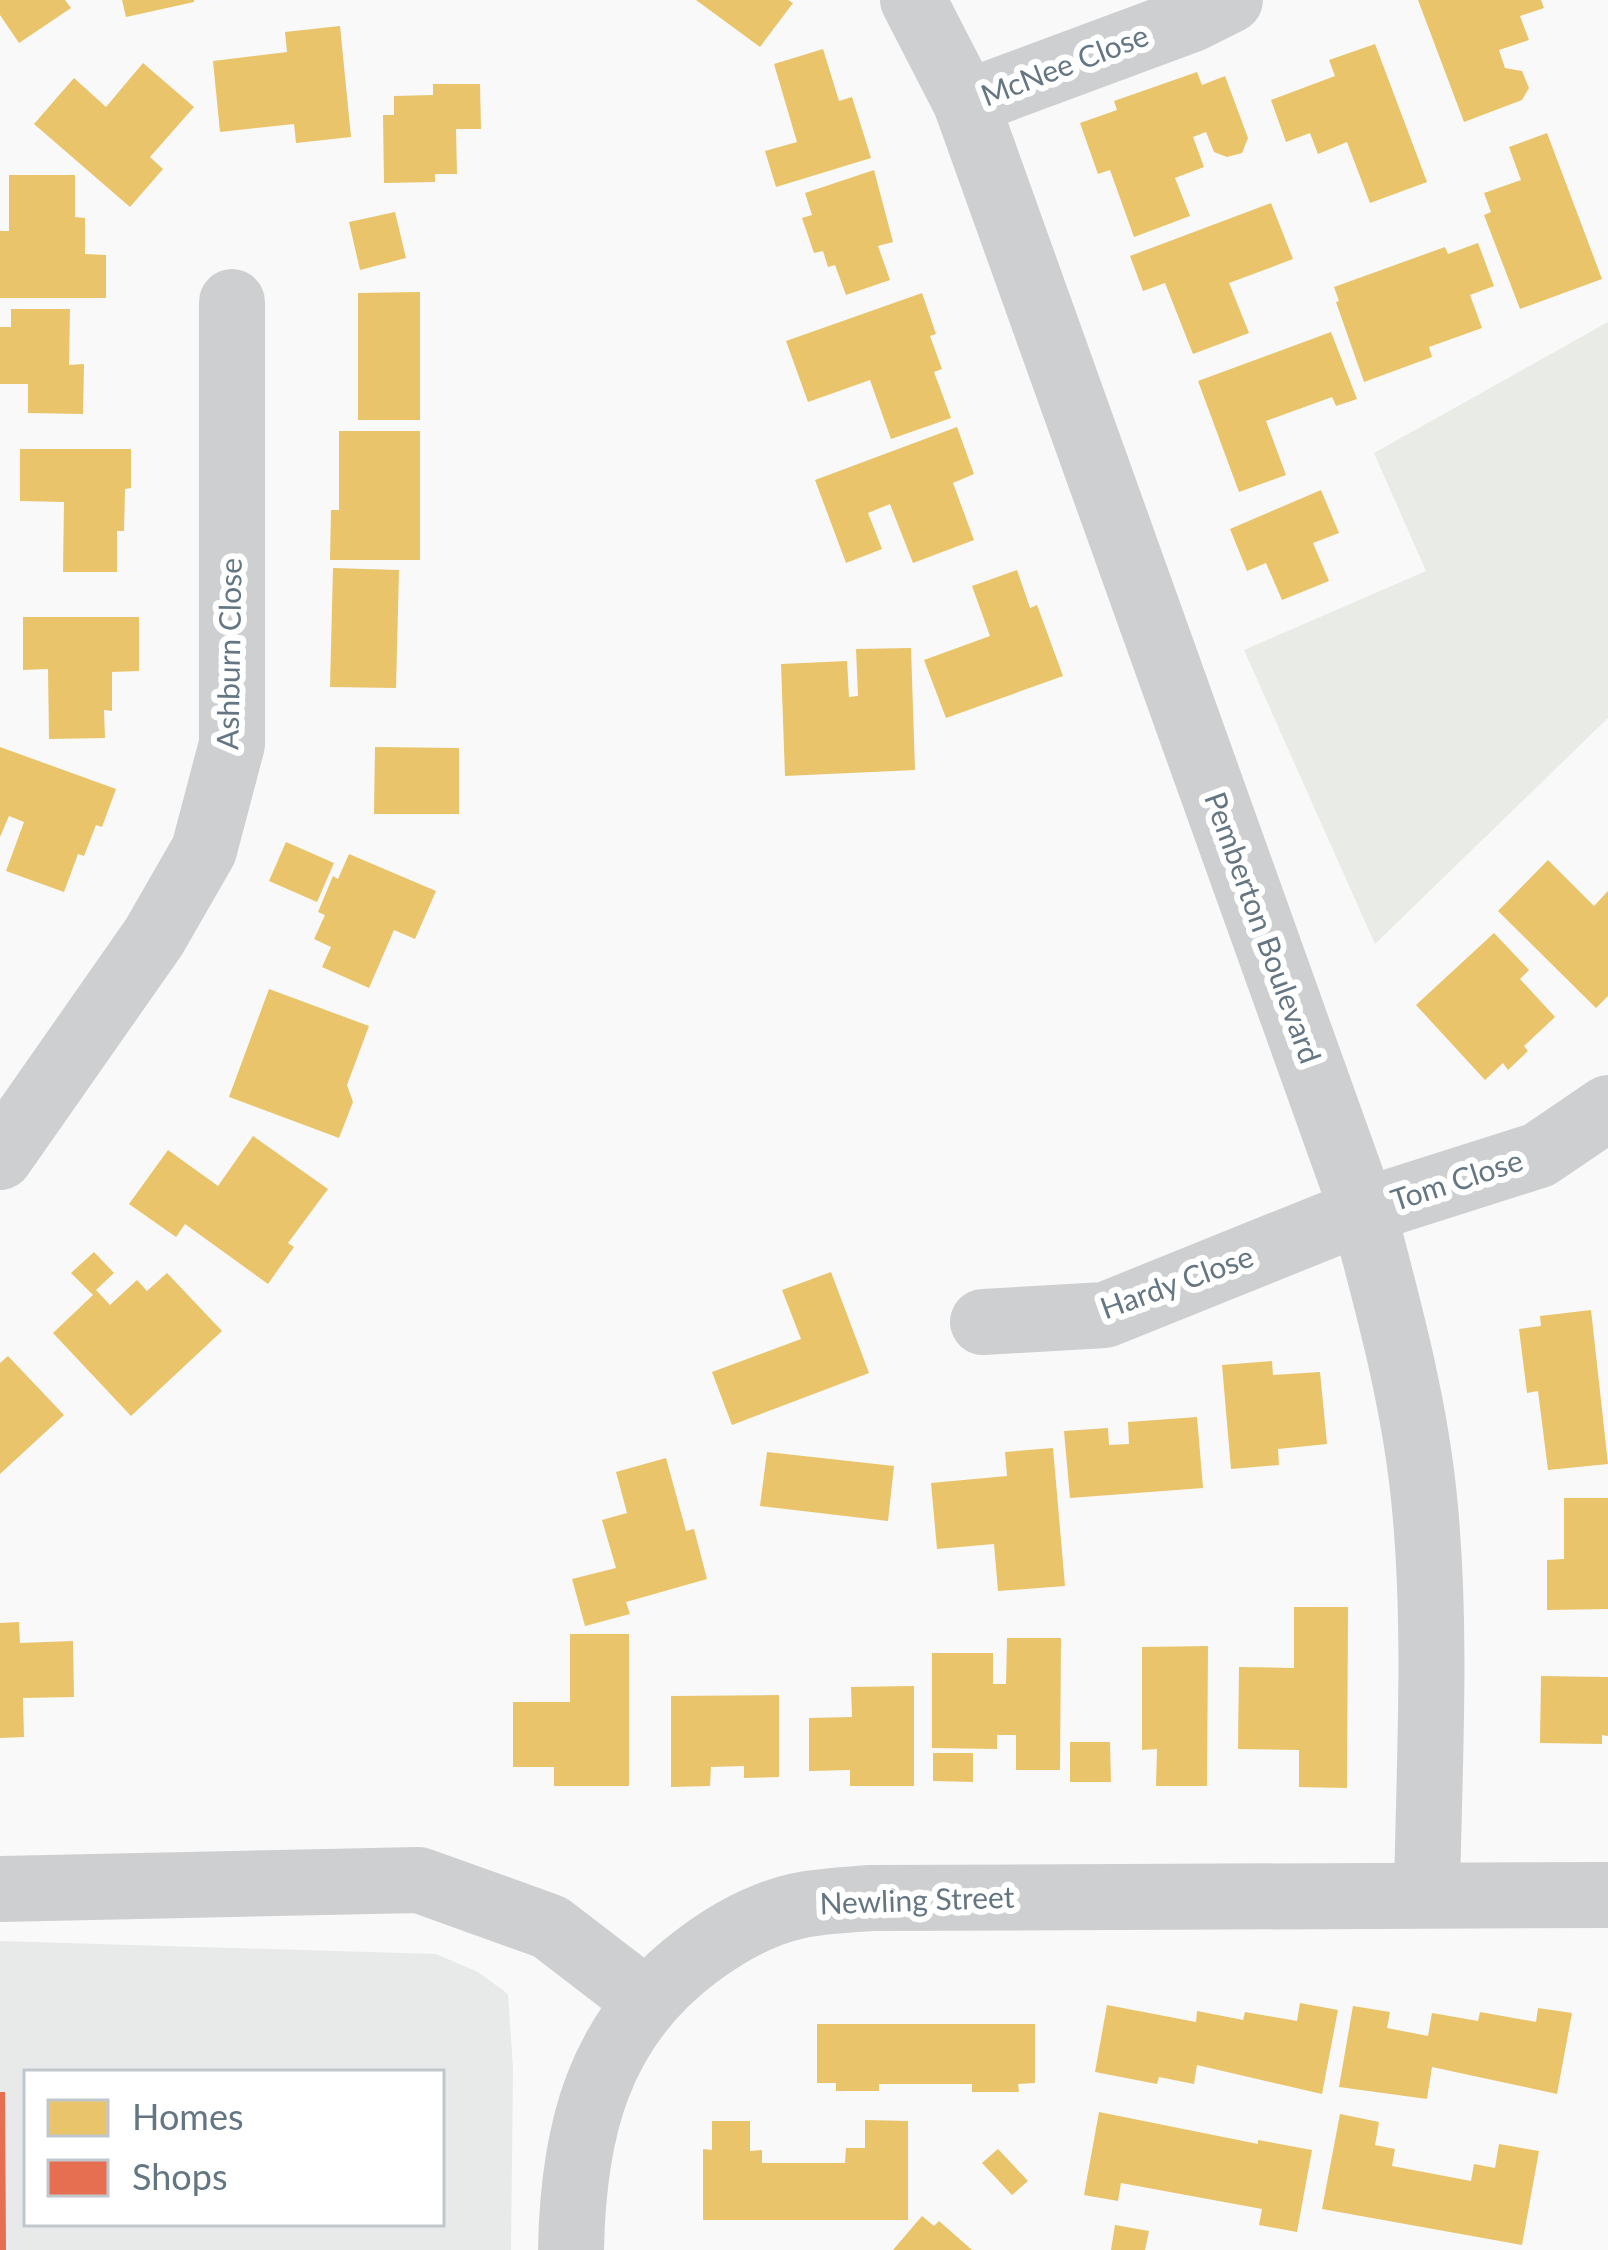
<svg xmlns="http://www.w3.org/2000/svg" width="1608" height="2250" font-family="Lato,sans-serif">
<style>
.built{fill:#e8e9e9;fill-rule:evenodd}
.green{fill:#e8ebe6}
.homes{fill:#e9c46a}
.shops{fill:#e76f51}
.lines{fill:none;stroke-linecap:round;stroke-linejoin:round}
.minor{stroke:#cecfd0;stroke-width:66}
.labels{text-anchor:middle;stroke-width:12;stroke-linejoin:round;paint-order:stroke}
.street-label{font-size:30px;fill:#657683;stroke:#fff}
</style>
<rect width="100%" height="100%" fill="#f9f9f9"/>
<path class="built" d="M 0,1941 L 436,1954 L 478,1972 L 508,1994 L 513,2067 L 511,2250 L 0,2250 ZM 27,2073 L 441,2073 L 441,2223 L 27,2223 Z"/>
<polygon class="green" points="1608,322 1608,718 1375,944 1244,650 1426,571 1374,453"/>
<g class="homes">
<polygon points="0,0 65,0 71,8 19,43 0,15"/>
<polygon points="122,0 194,0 194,2 126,17"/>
<polygon points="696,0 788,0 793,3 760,47"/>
<polygon points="1418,0 1541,0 1544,8 1520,16 1529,40 1499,50 1505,68 1522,71 1529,88 1522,100 1464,122"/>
<polygon points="340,26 351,137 296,143 294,124 220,132 213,61 287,52 285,32"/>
<polygon points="1375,44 1427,182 1370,203 1347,142 1318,154 1310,133 1286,142 1271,100 1335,76 1329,60"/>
<polygon points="823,49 839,101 852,97 871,158 776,187 765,151 797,142 774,64"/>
<polygon points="143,63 194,107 150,157 163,169 130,207 34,124 74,78 106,107"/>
<polygon points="1197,72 1202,85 1225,76 1248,138 1242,153 1227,157 1214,152 1206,132 1193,137 1204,167 1175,178 1190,216 1134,237 1110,170 1098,174 1080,123 1117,110 1114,101"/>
<polygon points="433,84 480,84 481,129 456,129 457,174 435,174 435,182 384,183 383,115 394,115 394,96 433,95"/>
<polygon points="1547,133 1602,279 1520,309 1484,215 1491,212 1484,193 1521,180 1509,147"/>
<polygon points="874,170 893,242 878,246 890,280 846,295 835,265 828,267 823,251 814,253 802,218 812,215 805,193"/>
<polygon points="9,175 75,175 75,217 85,218 85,254 106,255 106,298 0,298 0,231 9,231"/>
<polygon points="1271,203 1293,259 1229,283 1249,333 1193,354 1165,283 1143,291 1130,256"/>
<polygon points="395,212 406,258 360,270 349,222"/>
<polygon points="1478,243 1494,286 1470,295 1482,328 1429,347 1432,357 1364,382 1336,302 1339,301 1334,287 1445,247 1448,254"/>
<polygon points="420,292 420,420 358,420 358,293"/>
<polygon points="922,293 936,334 930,336 942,369 934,372 951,418 891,439 870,380 808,402 786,341"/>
<polygon points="11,309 70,309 69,365 84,364 83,414 28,413 28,384 0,384 0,327 11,327"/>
<polygon points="1331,332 1357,399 1336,406 1332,397 1266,421 1286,475 1239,492 1198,381"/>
<polygon points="957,427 974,474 953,483 974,540 913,563 890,504 868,513 882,549 846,563 815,480"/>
<polygon points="339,431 420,431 420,560 330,560 331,510 339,510"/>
<polygon points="20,449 131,449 131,488 125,489 124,531 117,531 117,572 63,572 64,502 20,501"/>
<polygon points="1321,490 1339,533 1313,543 1329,581 1282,600 1266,563 1247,571 1230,529"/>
<polygon points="333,568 399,570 396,688 330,687"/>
<polygon points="1017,570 1030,608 1037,605 1063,676 946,718 924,660 990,636 972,586"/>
<polygon points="23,617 139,617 139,671 112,672 112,711 104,710 105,738 49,739 48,669 23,670"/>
<polygon points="911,648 915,770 785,776 781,664 847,661 849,697 858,696 856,649"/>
<polygon points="0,747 116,789 102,827 96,825 84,856 78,854 64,892 6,871 24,822 9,816 0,837"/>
<polygon points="375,747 459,748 459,814 374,814"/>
<polygon points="286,842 334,863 317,902 269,881"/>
<polygon points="349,854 436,891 415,939 394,930 369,988 322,967 331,947 314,939 325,915 318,912 333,876 338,879"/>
<polygon points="1548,860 1594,906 1608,891 1608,996 1596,1008 1498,911"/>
<polygon points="1494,933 1529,970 1520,979 1555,1017 1524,1046 1528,1051 1508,1070 1503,1063 1485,1080 1416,1005"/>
<polygon points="269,989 369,1026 347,1085 353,1102 339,1138 229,1097"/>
<polygon points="253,1136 328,1189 288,1243 294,1247 268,1284 185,1224 176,1237 129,1204 168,1150 218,1186"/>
<polygon points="94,1252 114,1273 96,1290 110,1305 137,1280 147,1291 167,1273 222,1331 131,1416 53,1333 93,1295 71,1273"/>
<polygon points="831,1272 869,1373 732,1425 712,1372 801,1339 782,1290"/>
<polygon points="1591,1310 1608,1464 1548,1470 1538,1391 1527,1393 1519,1329 1541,1326 1540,1316"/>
<polygon points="8,1356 64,1415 0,1474 0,1363"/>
<polygon points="1272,1361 1273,1375 1320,1372 1327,1444 1278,1449 1279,1465 1231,1469 1222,1365"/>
<polygon points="1197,1417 1203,1488 1070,1498 1064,1431 1108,1428 1109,1445 1129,1444 1128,1422"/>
<polygon points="1053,1448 1065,1586 998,1591 994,1544 937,1549 931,1483 1007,1476 1005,1452"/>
<polygon points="767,1452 894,1466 888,1521 760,1506"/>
<polygon points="666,1458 686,1531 694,1529 707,1579 626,1602 630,1614 585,1626 572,1579 616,1568 602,1520 627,1513 616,1472"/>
<polygon points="1564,1498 1608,1498 1608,1609 1547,1610 1547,1560 1564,1559"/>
<polygon points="1294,1607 1348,1607 1347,1788 1299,1787 1299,1750 1238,1749 1239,1667 1294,1668"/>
<polygon points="19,1622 20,1643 73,1641 74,1697 23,1698 24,1737 0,1738 0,1623"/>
<polygon points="570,1634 629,1634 629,1786 554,1786 554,1767 513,1767 513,1702 570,1702"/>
<polygon points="1007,1638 1061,1638 1060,1770 1016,1770 1016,1735 997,1735 997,1749 932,1748 932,1653 993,1653 993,1684 1006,1684"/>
<polygon points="1208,1646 1207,1786 1156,1786 1157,1749 1142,1750 1142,1647"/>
<polygon points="1541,1676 1608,1677 1608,1736 1602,1735 1602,1744 1540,1743"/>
<polygon points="914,1686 914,1786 850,1786 850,1770 809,1771 809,1718 852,1717 851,1687"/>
<polygon points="779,1695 779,1777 744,1778 744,1766 711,1767 710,1786 671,1787 671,1696"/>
<polygon points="1070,1742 1110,1742 1111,1782 1070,1782"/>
<polygon points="933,1753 973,1753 973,1782 933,1781"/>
<polygon points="1300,2003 1338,2010 1322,2094 1197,2065 1194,2084 1159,2077 1157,2084 1095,2072 1107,2005 1196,2022 1197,2011 1243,2020 1245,2012 1297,2021"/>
<polygon points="1353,2006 1390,2012 1387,2028 1428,2036 1432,2013 1478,2021 1480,2012 1536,2022 1538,2008 1572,2013 1557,2094 1432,2067 1427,2099 1339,2087"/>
<polygon points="817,2024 1035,2024 1035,2083 1018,2084 1019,2092 972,2092 972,2084 879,2084 879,2091 836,2091 836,2083 817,2083"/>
<polygon points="1099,2112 1258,2144 1258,2140 1312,2150 1297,2232 1259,2225 1262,2209 1121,2183 1118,2201 1084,2195"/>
<polygon points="1340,2114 1379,2122 1375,2145 1395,2149 1392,2166 1471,2181 1474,2164 1495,2168 1499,2144 1539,2151 1522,2245 1322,2209"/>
<polygon points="865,2120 908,2121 908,2220 703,2220 703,2149 712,2150 712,2121 750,2121 750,2151 762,2150 762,2163 845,2163 846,2148 865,2148"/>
<polygon points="998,2149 1028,2181 1012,2195 982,2163"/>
<polygon points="922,2216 934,2226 939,2221 972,2250 893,2250"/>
<polygon points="1115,2225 1149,2231 1145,2250 1111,2250"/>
</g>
<polygon class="shops" points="0,2092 5,2092 6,2250 0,2250"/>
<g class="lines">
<g class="minor">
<path d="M 913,0 L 966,103 L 1363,1211 C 1389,1309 1416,1407 1425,1508 C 1437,1636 1429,1767 1427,1895"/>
<polyline points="966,103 1192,19 1230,0"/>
<polyline points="0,1157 154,937 204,850 232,744 232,302"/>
<polyline points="983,1322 1105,1315 1363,1211 1539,1155 1608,1108"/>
<polyline points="0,1889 419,1880 550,1927 645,2000"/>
<path d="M 571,2250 C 573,2132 598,2029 698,1955 C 726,1934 762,1914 797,1906 C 821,1901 847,1900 871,1898 L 1608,1895"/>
</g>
</g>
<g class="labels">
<g class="street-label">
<text transform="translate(1065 66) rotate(-21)" y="10">McNee Close</text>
<text transform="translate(230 654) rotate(-89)" y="10">Ashburn Close</text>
<text transform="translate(1262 928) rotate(70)" y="10">Pemberton Boulevard</text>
<text transform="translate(1457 1181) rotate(-18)" y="10">Tom Close</text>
<text transform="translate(1177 1283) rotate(-20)" y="10">Hardy Close</text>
<text transform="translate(917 1901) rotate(-2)" y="10">Newling Street</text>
</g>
</g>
<rect x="24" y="2070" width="420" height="156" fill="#ffffff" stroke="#c1c8cd" stroke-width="3"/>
<rect x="48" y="2100" width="60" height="36" fill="#e9c46a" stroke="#c1c8cd" stroke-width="3"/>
<text x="132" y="2130" font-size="36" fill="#657683">Homes</text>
<rect x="48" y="2160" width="60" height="36" fill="#e76f51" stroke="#c1c8cd" stroke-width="3"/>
<text x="132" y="2190" font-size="36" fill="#657683">Shops</text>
</svg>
